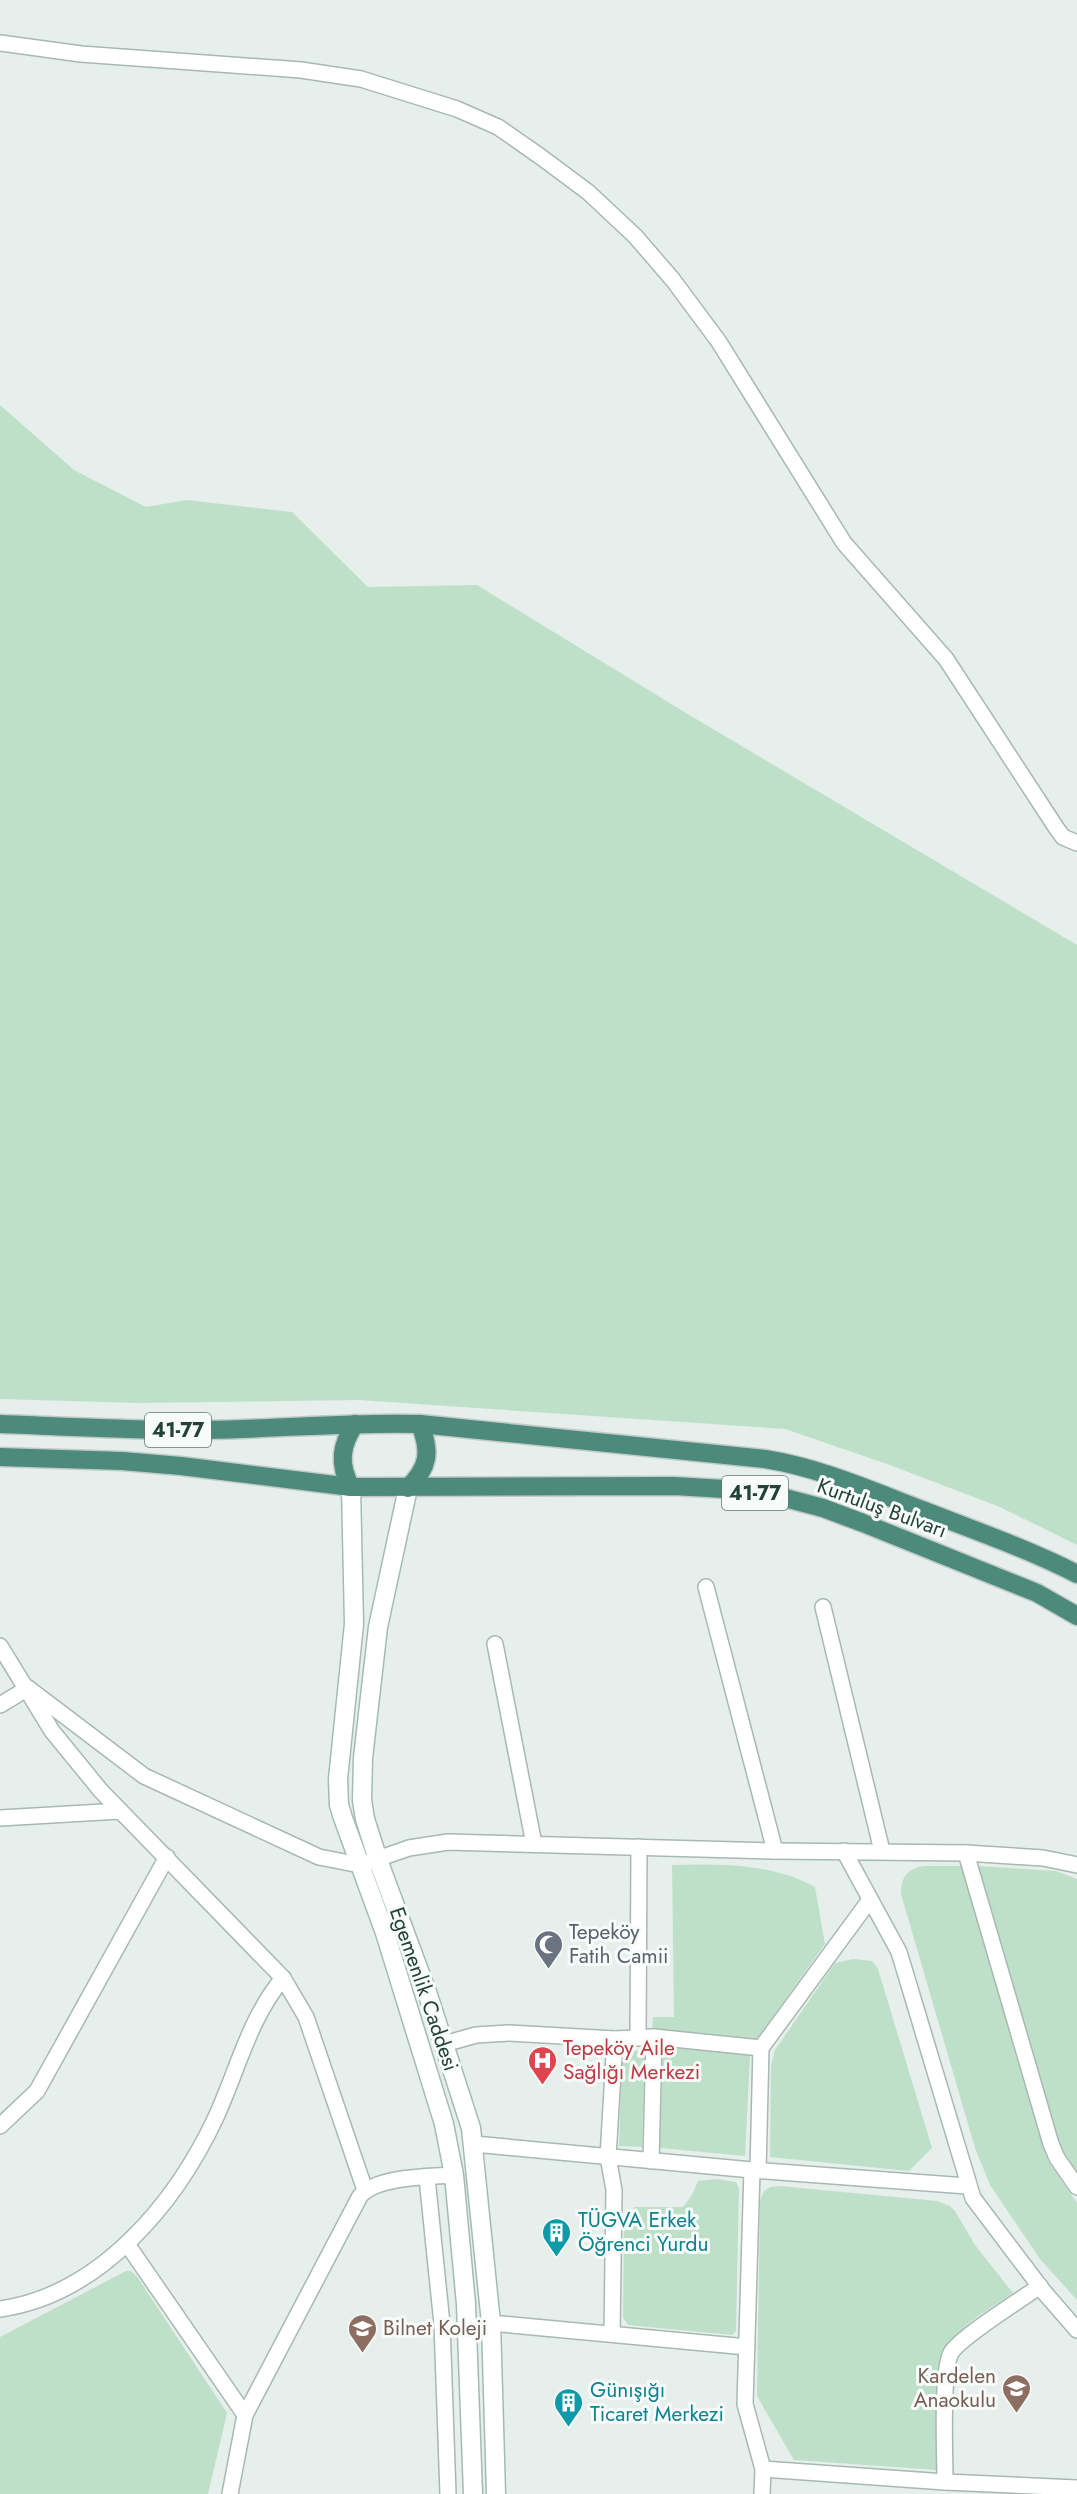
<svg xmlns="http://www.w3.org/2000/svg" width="1077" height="2494" font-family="Jost,sans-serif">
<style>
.green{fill:#bfe0c8}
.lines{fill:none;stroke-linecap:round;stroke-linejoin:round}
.minor-casing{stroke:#a8b8b2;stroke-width:18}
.secondary-casing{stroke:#a4bbb3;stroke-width:21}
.trunk-casing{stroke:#c2cac8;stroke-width:21}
.minor{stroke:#fff;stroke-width:15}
.secondary{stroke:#fff;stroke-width:18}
.trunk{stroke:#4c8a7c;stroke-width:18}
.labels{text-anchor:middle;stroke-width:6;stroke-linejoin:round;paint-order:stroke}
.shield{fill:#f7fbf9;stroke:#637a73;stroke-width:1.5}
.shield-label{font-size:20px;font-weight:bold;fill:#24423a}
.street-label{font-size:21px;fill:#24423a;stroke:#f7fbf9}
.worship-label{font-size:21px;fill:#5b616d;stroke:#f7fbf9;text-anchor:start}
.health-label{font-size:21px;fill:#be3a42;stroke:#f7fbf9;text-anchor:start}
.culture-label{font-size:21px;fill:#0d838f;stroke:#f7fbf9;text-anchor:start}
.education-label{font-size:21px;fill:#785e54;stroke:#f7fbf9;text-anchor:start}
</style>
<rect width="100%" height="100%" fill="#e6efeb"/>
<g class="green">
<polygon points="0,405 74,470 146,507 187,500 292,512 368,587 477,585 686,713 1077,945 1077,1545 1000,1507 887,1464 785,1429 359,1400 138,1403 0,1399"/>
<path d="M 672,1865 C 720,1864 772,1863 815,1887 L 825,1944 L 757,2039 L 652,2031 L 653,2017 L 674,2017 Z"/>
<path d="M 924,1866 L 963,1866 L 1048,2161 L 1077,2203 L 1077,2300 L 1040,2259 L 990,2185 L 975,2148 L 901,1894 C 901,1877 907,1869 924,1866 Z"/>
<polygon points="978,1866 1056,1871 1077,1879 1077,2174 1059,2144"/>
<polygon points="853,1959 872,1961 878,1969 932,2148 909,2171 770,2157 771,2066 775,2050 835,1963"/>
<polygon points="663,2046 750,2055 745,2156 660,2148"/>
<polygon points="622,2050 645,2051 642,2147 619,2146"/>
<polygon points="717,2179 736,2182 739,2188 736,2331 732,2335 628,2325 623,2317 624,2225 634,2207 683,2207 692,2195 698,2181"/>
<path d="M 780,2186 L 937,2201 L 950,2206 L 955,2211 L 975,2245 L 1013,2293 C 984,2313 949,2330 939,2365 L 937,2470 L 794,2460 L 757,2396 L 760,2201 L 764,2191 L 770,2187 Z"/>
<polygon points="126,2271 131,2271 138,2278 227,2413 208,2494 0,2494 0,2337"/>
</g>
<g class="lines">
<defs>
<g id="minor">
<polyline points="0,43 81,54 301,70 361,79 457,109 498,127 541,157 588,192 635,236 673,280 719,342 844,543 946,659 1057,829 1063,837 1077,843"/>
<polyline points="706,1587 775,1851"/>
<polyline points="823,1607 882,1851"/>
<polyline points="495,1644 534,1844"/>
<polyline points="0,1646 52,1731 101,1791 283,1978 306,2017 365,2190"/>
<polyline points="0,1705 28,1688 144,1776 319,1857 360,1865 409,1848 448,1842 775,1851 966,1853 1043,1858 1077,1865"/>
<polyline points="0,1818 120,1811"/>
<polyline points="844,1851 899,1952 973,2198 1044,2292 1077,2330"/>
<polyline points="966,1853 1051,2144 1057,2158 1077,2187"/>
<polyline points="638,2038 639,1847"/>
<polyline points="444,2044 476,2035 509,2033 615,2039 654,2037 761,2048"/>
<polyline points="0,2126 37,2091 167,1857"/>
<polyline points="474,2144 752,2170 967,2186"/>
<polyline points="651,2161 654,2037"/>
<polyline points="752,2170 745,2404 763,2469 762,2494"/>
<polyline points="758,2170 761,2048 869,1901"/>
<polyline points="427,2178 442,2324 448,2494"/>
<polyline points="127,2244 245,2415"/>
<path d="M 0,2309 C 100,2295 176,2203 216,2117 C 238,2069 249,2019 283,1978"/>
<polyline points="491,2323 747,2347"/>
<polyline points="612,2334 614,2190 608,2157 615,2039"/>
<polyline points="763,2469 945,2482 1077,2488"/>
<path d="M 945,2482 C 945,2456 941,2371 951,2353 C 959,2338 1022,2299 1040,2286"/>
<path d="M 230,2494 L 245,2415 L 360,2196 C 377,2176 429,2177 454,2175"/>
</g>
<g id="secondary">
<polyline points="351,1487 354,1624 338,1779 339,1805 343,1818 385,1933 444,2124 454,2175 466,2304 473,2494"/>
<polyline points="408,1488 378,1627 363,1758 362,1800 365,1819 378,1860 428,1995 471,2128 491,2323 496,2494"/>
</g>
<g id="trunk">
<path d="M 0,1424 C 81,1427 161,1432 242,1429 C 302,1427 361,1422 420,1424 L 765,1459 C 821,1468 872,1491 925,1511 C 976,1531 1028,1549 1077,1574"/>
<polyline points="0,1457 122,1461 181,1466 351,1487 674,1486 741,1490 785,1498 823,1508 863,1523 1037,1593 1077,1616"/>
<path d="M 351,1487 C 338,1464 341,1445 355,1424"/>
<path d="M 408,1488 C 429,1467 431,1452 420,1424"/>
</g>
</defs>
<use href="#minor" class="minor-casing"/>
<use href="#secondary" class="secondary-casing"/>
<use href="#trunk" class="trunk-casing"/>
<use href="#minor" class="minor"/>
<use href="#secondary" class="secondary"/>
<use href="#trunk" class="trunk"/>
</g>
<defs>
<symbol id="mosque-pin" viewBox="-11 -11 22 30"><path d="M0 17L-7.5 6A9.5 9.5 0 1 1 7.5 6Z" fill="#6b7280" stroke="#f7fbf9"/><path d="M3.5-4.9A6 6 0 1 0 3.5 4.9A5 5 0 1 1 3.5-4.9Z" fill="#fff"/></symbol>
<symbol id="hospital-pin" viewBox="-11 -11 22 30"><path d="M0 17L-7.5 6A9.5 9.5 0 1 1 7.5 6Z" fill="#e0444e" stroke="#f7fbf9"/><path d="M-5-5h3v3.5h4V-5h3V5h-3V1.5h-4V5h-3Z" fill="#fff"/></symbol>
<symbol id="building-pin" viewBox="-11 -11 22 30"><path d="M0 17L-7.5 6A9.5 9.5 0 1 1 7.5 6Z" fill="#0f9aa8" stroke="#f7fbf9"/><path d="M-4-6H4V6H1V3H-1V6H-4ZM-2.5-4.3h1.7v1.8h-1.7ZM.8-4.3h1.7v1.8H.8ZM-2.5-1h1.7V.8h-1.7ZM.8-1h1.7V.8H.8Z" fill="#fff"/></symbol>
<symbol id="school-pin" viewBox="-11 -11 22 30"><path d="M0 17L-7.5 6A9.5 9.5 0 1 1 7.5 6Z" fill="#8d6e63" stroke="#f7fbf9"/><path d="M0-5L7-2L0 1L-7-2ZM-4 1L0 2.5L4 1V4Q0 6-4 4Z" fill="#fff"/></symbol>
</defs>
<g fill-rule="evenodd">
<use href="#mosque-pin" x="532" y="1928" width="33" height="45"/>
<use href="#hospital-pin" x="526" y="2044" width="33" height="45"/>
<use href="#building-pin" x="540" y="2216" width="33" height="45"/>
<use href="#school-pin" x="346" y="2312" width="33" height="45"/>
<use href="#school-pin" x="1000" y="2372" width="33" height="45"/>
<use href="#building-pin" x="552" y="2386" width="33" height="45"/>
</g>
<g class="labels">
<g class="shield">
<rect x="145" y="1413" width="66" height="34" rx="4.5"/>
<rect x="722" y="1476" width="66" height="34" rx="4.5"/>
</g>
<g class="shield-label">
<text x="178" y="1437">41-77</text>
<text x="755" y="1500">41-77</text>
</g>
<g class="street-label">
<text transform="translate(882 1508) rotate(20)" y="7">Kurtuluş Bulvarı</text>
<text transform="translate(424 1989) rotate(71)" y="7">Egemenlik Caddesi</text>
</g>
<g class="worship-label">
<text x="569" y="1939">Tepeköy<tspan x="569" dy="24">Fatih Camii</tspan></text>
</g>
<g class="health-label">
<text x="563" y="2055">Tepeköy Aile<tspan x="563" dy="24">Sağlığı Merkezi</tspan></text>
</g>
<g class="culture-label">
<text x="578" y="2227">TÜGVA Erkek<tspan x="578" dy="24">Öğrenci Yurdu</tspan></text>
<text x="590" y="2397">Günışığı<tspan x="590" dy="24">Ticaret Merkezi</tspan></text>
</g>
<g class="education-label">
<text x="383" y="2335">Bilnet Koleji</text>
<text x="996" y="2383" text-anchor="end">Kardelen<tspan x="996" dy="24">Anaokulu</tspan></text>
</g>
</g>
</svg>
